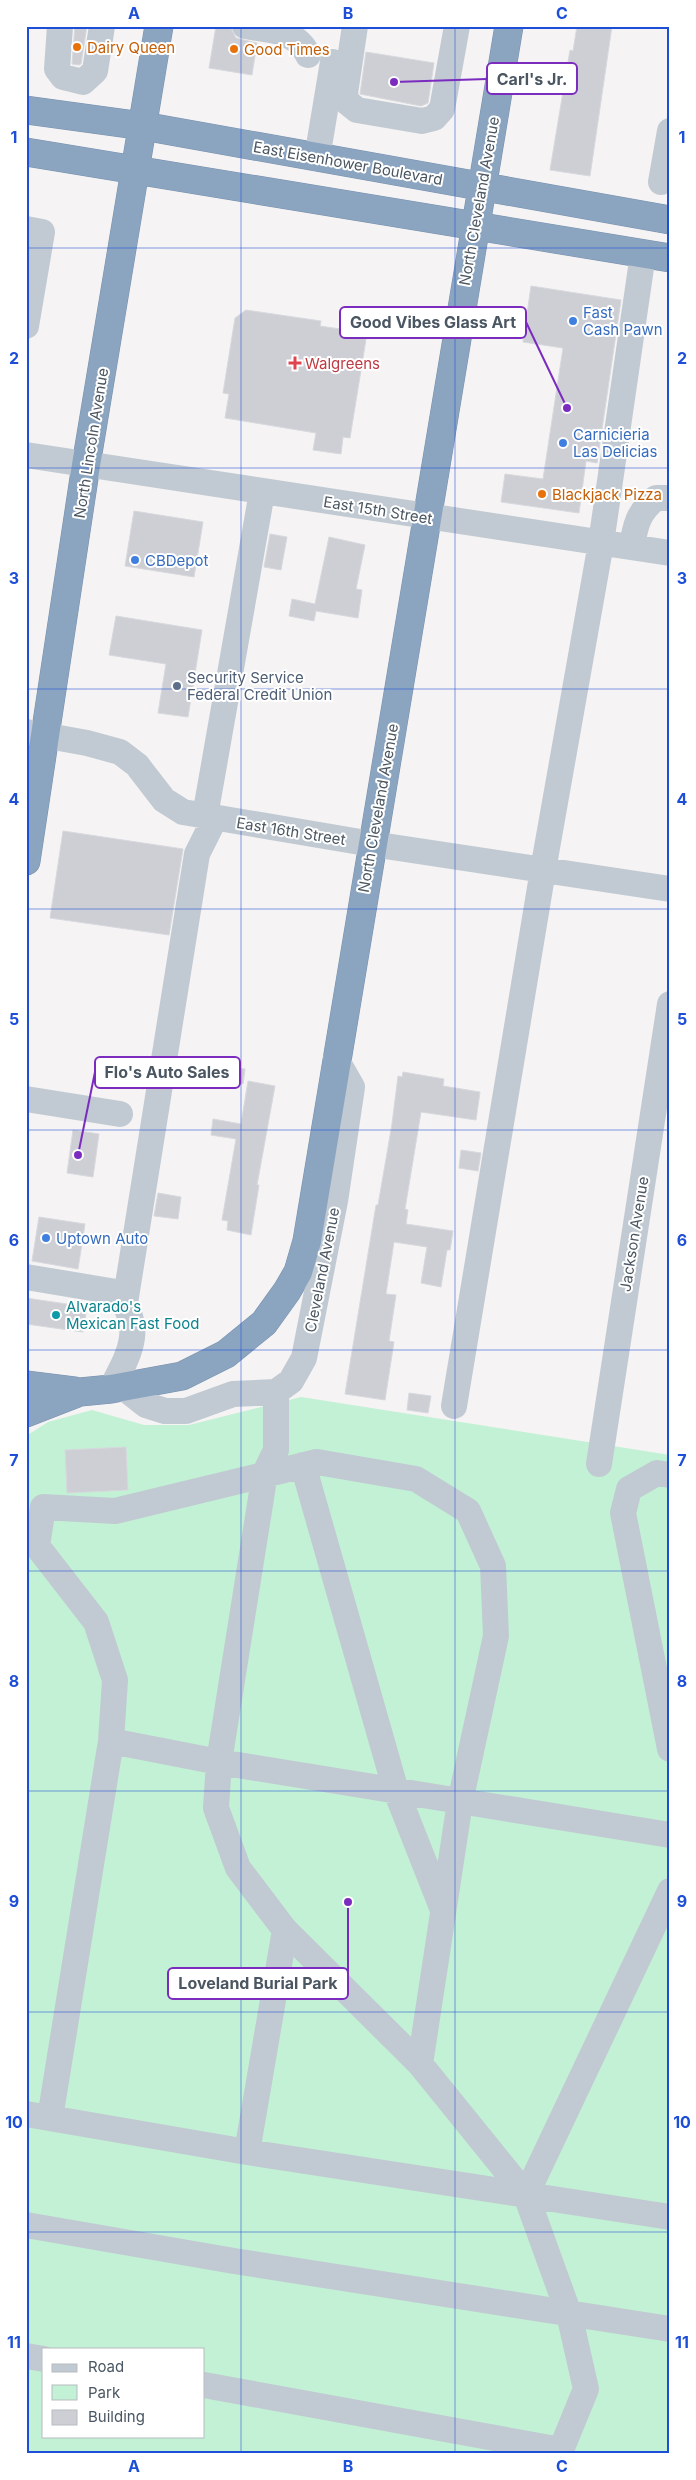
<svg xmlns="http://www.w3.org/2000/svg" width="696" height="2480" font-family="Inter,sans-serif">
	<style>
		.green { fill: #c3f1d5; fill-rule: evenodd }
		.building { fill: #cdcfd5; stroke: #d7d9de }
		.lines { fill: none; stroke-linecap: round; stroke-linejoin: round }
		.highway-casing { stroke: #7690ad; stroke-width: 29 }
		.minor { stroke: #c1cad2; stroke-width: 26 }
		.highway { stroke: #8ba5c1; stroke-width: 28 }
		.grid { fill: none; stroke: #1d4ed8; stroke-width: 1; stroke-opacity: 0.55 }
		.food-dot { fill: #e8710a; stroke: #fff; stroke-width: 2 }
		.shop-dot { fill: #3f7fe0; stroke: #fff; stroke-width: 2 }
		.health-dot { fill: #e0444e; stroke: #fff; stroke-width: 2 }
		.service-dot { fill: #5c6f8a; stroke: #fff; stroke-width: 2 }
		.culture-dot { fill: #0f9aa8; stroke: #fff; stroke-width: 2 }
		.labels { text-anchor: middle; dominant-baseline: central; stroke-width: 4; stroke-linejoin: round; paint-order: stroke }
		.food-label { font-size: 15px; fill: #c56008; stroke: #fff; text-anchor: start }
		.street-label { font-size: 15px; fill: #4a5661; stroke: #fff }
		.shop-label { font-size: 15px; fill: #366cbe; stroke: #fff; text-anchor: start }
		.health-label { font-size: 15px; fill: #be3a42; stroke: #fff; text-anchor: start }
		.service-label { font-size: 15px; fill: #4e5e75; stroke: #fff; text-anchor: start }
		.culture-label { font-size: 15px; fill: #0d838f; stroke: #fff; text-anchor: start }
		.leader { fill: none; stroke: #7b2cbf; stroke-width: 2 }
		.callout-dot { fill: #7b2cbf; stroke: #fff; stroke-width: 2 }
		.callout { fill: #fff; stroke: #7b2cbf; stroke-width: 2 }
		.callout-label { font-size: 16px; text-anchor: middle; font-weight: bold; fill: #4a5661 }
		.neatline { fill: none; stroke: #1d4ed8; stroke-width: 2 }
		.grid-label { font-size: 16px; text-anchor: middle; font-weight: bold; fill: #1d4ed8 }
	</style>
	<rect width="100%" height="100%" fill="#f5f3f3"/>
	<path class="green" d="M301,1397L670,1455V2454H26V1436L48,1422L92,1410L144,1425H189ZM44,2349H204V2436H44Z"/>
	<path class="building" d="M75,26H87L81,64L79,65L72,64Z
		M216,26H230L236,38L257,43L252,75L209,68Z
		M577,26H612L590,176L550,170L570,50L573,51Z
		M366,52L434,63L428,103L421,106L360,94Z
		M531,286L621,300L597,463L586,461L579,513L501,502L505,474L543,479L563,348L523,342Z
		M246,310L321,321L320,326L367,333L350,438L343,437L341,454L313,450L316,433L225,418L229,394L223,393L235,318Z
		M134,511L203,522L194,577L125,566Z
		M270,534L287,537L281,570L264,567Z
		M329,537L365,545L356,589L362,590L358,618L316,611L314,621L289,616L292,599L315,604Z
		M116,616L202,630L188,717L158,713L166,664L109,655Z
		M63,831L183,849L169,935L50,918Z
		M223,1066L245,1069L243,1084L221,1080Z
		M113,1067L147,1072L144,1089L111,1084Z
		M403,1072L444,1079L443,1086L480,1092L476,1120L421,1112L405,1209L408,1210L406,1224L453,1231L450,1250H447L441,1287L421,1283L427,1247L394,1242L386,1294L396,1295L389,1341L394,1342L385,1400L345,1394L376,1205H378L392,1124L398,1076L402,1077Z
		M248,1081L275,1086L257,1185H259L251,1235L227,1230L228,1221L222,1220L236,1139L211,1135L213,1119L241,1124Z
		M73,1130L99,1134L93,1177L67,1173Z
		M461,1150L481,1153L478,1171L459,1168Z
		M158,1193L181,1197L178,1219L154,1216Z
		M39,1217L85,1224L78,1269L32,1261Z
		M26,1298L87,1307L83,1332L26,1324Z
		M409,1393L431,1396L428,1413L407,1410Z
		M126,1447L128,1490L67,1493L65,1450Z"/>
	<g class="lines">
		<g class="highway-casing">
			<path id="highway" d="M26,110L143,126L670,220
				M26,152L670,258
				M26,861L86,465L159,26
				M26,1385L74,1391
				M26,1413L80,1392L111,1389L182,1376L226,1354L264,1323L287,1291L298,1272L307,1241L509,26"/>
		</g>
		<path class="minor" d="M60,26L57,69L63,77L83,82L95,71L102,26
			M245,26C269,30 297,30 308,55
			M355,26L345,93L347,102L357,110L422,121L434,118L442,109L457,26
			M317,158L333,62
			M661,182L670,131
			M26,229L42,232L26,326
			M26,455L670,553
			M632,547C635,526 638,512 656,498H670
			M26,732L87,743L120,752L137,765L164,800L183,812L372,844L670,889
			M205,816L262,492
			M26,1099L120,1114
			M26,1277L116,1292C146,1328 129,1354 111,1389
			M125,1303L197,854L215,818
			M123,1387L146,1405L165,1411H186L233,1394L276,1392
			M276,1392V1450L265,1473L219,1762L216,1808L238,1868L285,1930L420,2064L526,2195L569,2314L586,2389L561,2450L562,2454
			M276,1392L291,1381L304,1358L335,1201L352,1087L336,1059
			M454,1406L543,870L601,543L643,254
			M599,1464L670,1004
			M303,1465L396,1791L443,1910
			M670,1475L657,1473L629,1489L623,1513L670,1749
			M111,1741L219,1762L670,1835
			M26,2114L247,2152L670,2217
			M50,2118L111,1741L115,1680L96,1622L37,1546L43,1507L115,1511L317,1462L416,1479L468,1511L493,1566L496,1636L460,1802L420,2064
			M247,2152L285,1930
			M526,2195L670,1891
			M26,2225L234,2261L670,2329
			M26,2356L44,2359
			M204,2385L561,2450"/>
		<use href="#highway" class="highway"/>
	</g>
	<path class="grid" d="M241,26V2454M455,26V2454M26,248H670M26,468H670M26,689H670M26,909H670M26,1130H670M26,1350H670M26,1571H670M26,1791H670M26,2012H670M26,2232H670"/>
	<g class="food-dot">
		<circle cx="77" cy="47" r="5"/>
		<circle cx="234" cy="49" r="5"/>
		<circle cx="542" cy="494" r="5"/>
	</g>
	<g class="shop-dot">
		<circle cx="573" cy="321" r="5"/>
		<circle cx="563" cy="443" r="5"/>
		<circle cx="135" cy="560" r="5"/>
		<circle cx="46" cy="1238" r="5"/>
	</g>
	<path class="health-dot" d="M292.5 355.5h5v5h5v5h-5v5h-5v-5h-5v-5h5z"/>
	<circle class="service-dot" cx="177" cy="686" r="5"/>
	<circle class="culture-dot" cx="56" cy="1315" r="5"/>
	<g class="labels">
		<g class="food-label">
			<text x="87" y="47">Dairy Queen</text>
			<text x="244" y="49">Good Times</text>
			<text x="552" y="494">Blackjack Pizza</text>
		</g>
		<g class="street-label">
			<text transform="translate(348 163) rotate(10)">East Eisenhower Boulevard</text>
			<text transform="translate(479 201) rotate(-80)">North Cleveland Avenue</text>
			<text transform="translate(91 443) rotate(-81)">North Lincoln Avenue</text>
			<text transform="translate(378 510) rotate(9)">East 15th Street</text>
			<text transform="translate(378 808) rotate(-80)">North Cleveland Avenue</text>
			<text transform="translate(291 831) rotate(9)">East 16th Street</text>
			<text transform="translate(634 1234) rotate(-81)">Jackson Avenue</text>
			<text transform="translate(322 1270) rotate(-79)">Cleveland Avenue</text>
		</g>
		<g class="shop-label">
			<text x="583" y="312">Fast<tspan x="583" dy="17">Cash Pawn</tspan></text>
			<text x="573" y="434">Carnicieria<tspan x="573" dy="17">Las Delicias</tspan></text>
			<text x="145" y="560">CBDepot</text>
			<text x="56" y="1238">Uptown Auto</text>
		</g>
		<g class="health-label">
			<text x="305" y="363">Walgreens</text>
		</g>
		<g class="service-label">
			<text x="187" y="677">Security Service<tspan x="187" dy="17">Federal Credit Union</tspan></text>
		</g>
		<g class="culture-label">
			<text x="66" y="1306">Alvarado's<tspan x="66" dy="17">Mexican Fast Food</tspan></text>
		</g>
	</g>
	<path class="leader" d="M394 82L487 79M567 408L526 322M78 1155L95 1072M348 1902L348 1983"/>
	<g class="callout-dot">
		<circle cx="394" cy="82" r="5"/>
		<circle cx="567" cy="408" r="5"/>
		<circle cx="78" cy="1155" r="5"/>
		<circle cx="348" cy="1902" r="5"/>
	</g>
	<g class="callout">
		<rect x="487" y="63" width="90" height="31" rx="5"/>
		<rect x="340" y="307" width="186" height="31" rx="5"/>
		<rect x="95" y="1057" width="145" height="31" rx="5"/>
		<rect x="168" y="1968" width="180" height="31" rx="5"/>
	</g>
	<g class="callout-label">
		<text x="532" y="85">Carl's Jr.</text>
		<text x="433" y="328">Good Vibes Glass Art</text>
		<text x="167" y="1078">Flo's Auto Sales</text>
		<text x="258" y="1989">Loveland Burial Park</text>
	</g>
	<rect width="696" height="2480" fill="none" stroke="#ffffff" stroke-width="55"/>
	<rect x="42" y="2348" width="162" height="90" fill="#ffffff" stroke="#b7bbc0"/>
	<rect x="52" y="2364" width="25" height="8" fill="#c1cad2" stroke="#b7bbc0"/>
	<text x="88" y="2372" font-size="15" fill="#4a5661">Road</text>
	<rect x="52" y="2385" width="25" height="15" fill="#c3f1d5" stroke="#b7bbc0"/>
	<text x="88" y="2398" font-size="15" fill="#4a5661">Park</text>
	<rect x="52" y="2410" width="25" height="15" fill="#cdcfd5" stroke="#b7bbc0"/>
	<text x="88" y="2422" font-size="15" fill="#4a5661">Building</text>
	<rect x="28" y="28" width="640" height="2424" class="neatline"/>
	<g class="grid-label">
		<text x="134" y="19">A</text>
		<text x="348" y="19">B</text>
		<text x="562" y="19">C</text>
		<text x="14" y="143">1</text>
		<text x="682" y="143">1</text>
		<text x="14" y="364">2</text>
		<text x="682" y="364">2</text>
		<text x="14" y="584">3</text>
		<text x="682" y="584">3</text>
		<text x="14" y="805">4</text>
		<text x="682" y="805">4</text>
		<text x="14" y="1025">5</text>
		<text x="682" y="1025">5</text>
		<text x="14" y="1246">6</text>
		<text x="682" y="1246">6</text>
		<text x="14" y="1466">7</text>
		<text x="682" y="1466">7</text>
		<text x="14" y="1687">8</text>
		<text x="682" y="1687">8</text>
		<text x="14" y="1907">9</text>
		<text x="682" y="1907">9</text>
		<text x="14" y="2128">10</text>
		<text x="682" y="2128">10</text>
		<text x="14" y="2348">11</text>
		<text x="682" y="2348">11</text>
		<text x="134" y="2472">A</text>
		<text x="348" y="2472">B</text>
		<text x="562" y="2472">C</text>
	</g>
</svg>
